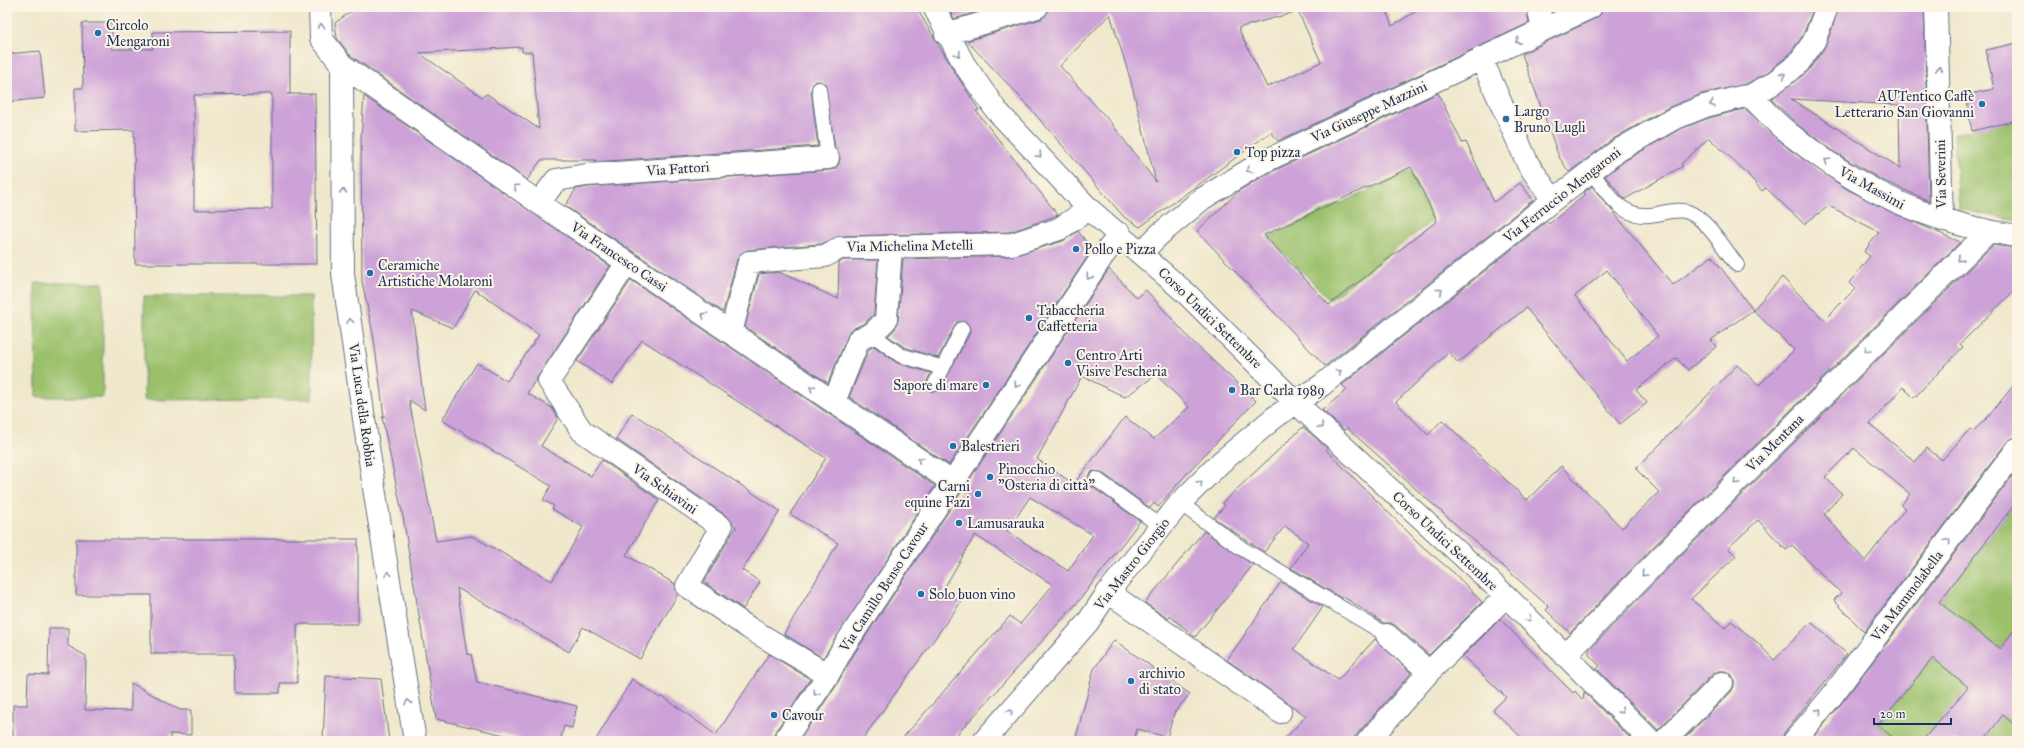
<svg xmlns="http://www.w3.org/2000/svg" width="2024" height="748" font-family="'IM FELL Great Primer',serif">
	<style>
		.green { fill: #9ac06b; stroke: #5a7864 }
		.building { fill: #cda2d8; fill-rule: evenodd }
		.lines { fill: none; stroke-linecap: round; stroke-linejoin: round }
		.lane-casing { stroke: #657084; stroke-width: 16 }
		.street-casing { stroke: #657084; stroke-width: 24 }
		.lane { stroke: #fff; stroke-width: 14 }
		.street { stroke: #fff; stroke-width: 22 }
		.oneway { stroke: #8d97ae }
		.poi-dot { fill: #1f6fb2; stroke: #fcf5e5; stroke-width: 1.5 }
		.labels { text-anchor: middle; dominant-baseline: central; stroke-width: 4; stroke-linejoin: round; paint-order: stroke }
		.poi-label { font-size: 14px; fill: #1b2f5e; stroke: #fcf5e5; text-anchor: start }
		.street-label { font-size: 14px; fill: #1b2f5e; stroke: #fcf5e5 }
	</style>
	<rect width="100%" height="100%" fill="#fcf5e5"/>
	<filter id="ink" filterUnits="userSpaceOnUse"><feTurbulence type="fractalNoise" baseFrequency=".025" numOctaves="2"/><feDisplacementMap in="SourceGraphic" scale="8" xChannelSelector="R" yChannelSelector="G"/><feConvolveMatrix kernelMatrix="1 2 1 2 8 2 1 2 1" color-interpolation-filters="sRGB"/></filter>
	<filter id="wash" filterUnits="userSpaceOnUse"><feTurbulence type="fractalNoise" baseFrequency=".012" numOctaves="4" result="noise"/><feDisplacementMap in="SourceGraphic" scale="16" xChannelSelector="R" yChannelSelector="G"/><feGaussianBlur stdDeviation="0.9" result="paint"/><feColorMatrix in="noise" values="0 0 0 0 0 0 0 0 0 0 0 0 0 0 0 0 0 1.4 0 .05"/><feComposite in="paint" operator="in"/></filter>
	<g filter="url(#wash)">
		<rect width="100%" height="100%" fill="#efe8cc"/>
		<path class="green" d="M2017,120V221L1959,209L1954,134Z
			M1410,171L1433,220L1330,300L1268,237Z
			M35,283H103V397H36Z
			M144,296H311L312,399L144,400Z
			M2017,501V629L2016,628L2000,649L1939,602Z
			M1933,658L1968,687L1922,741H1897L1878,725Z
			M2003,715L2017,727V741H1983Z"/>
		<g id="blocks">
			<path class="building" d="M357,7H916L954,71L979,110L976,111L1058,215L1010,232L840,236L821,244L748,250L741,253L737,259L723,312L565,206L576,189L588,187L829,170L835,169L839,164L840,157L835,148L825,84L818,81L814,82L811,90L818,146L594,162L596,160H541L527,180L350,55L337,38L335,23ZM522,47V52H532L539,129L487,94L482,97L419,53Z
				M948,7H993L954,19Z
				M1049,7H1292V13L1238,28L1267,87L1321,62L1296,7H1385L1392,26L1423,7H1526L1529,23L1278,141L1271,132L1140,227L1124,217L1022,99L967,41L1041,19L1046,15ZM1110,14L1130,78L1156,182L1112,124L1060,66Z
				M1603,7H1814L1803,35L1789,55L1765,74L1746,84L1702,94L1667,108L1613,139L1569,172L1559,157L1522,54L1596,18L1601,14Z
				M1839,7H1924L1929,201L1880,179L1836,153L1798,125L1771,99L1808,71L1826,46ZM1791,99L1899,105L1900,168Z
				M82,23H112V49H153V32L290,31V94H287H315L317,264H135L134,130L75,131V88H83ZM272,94V209L194,210V95Z
				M2017,43V120L1972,131L1965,95L1994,89L1986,50Z
				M40,51L45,98L7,102V54Z
				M1438,93L1462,143L1466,142L1494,202L1520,183L1533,200L1325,366L1197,231L1240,190L1265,175ZM1411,167L1437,221L1329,305L1264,235Z
				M364,96L610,266L527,393L552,408L558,418L541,446L591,476L602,460L659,500L626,555L675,584L678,594L640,659L583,627L569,652L457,588L467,655L471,654L477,682L577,706L572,728L564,726L560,741H530L436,719L403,517L382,417H384L374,339L362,281L361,138ZM475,290L539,335L507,381L477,363L442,420L551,486L543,500L554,506L552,509L583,527L552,581L472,536L436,541L409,400L425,410L412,311L453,328Z
				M1743,109H1746L1789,149L1845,188L1891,212L1960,242L1650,550L1570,633L1546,610L1549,607L1347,428L1344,430L1322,410L1347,390L1342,385L1547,221L1549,224L1585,195L1584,192L1592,186L1673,285L1712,256L1753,310L1782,277L1824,320L1855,289L1849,283L1870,256L1864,252L1879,232L1829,206L1804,224L1766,188L1762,191L1745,171L1709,138L1681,164L1683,166L1625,199L1605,176L1626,160L1678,130L1709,118ZM1607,270L1658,336L1627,361L1575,296ZM1526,308L1620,424L1647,403L1636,390L1676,358L1688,370L1717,346L1711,340L1753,310L1794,350L1759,385L1737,365L1636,469L1659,492L1622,528L1561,466L1527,500L1442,420L1428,435L1396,402L1449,352L1458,363Z
				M1078,231L1092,250L949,465L849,397L869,349L874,346L897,363L931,373L927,381L928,388L932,392L939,391L970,333V328L966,322H957L938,358L904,347L888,336L895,329L898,321L903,259L1012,256L1063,241Z
				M1993,245L2017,248V288L1960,344L1963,347L1914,398L1903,387L1870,424L1915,462L1927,448L1942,460L1970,429L1973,431L1987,418L2017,381V437L2007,442L1864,632L1834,600L1841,593L1792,545L1786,550L1758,520L1728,548L1736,556L1691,599L1725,628L1731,621L1757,642L1774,660L1811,622L1847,654L1784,733L1782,741H1682L1731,692L1734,686V679L1731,674L1725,671H1718L1713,674L1658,730L1597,669L1600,666L1589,655V650L1668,568ZM1854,448L1910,494L1901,505L1905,509L1865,561L1824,514L1842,494L1825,477Z
				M843,260H878L874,314L865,323L850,330L828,383L745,327L759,274L779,272L838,299L839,263Z
				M1109,269L1137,298L1146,290L1191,340L1256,401L1189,471L1158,507L1154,503L1150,508L1101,472L1093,471L1089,474L1088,478L1091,486L1140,521L1078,602L951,741H900L1010,616L1020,624L1053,585L975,535L943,590L961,602L861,741H799L838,682L854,654ZM1156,375L1189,407L1154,439L1125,417L1074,484L1037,459L1082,376L1125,397ZM1030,497L1093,535L1068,571L1007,531Z
				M631,280L935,486L823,658L784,634L838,543L790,514L826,458L642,340L612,384L577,361Z
				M632,413L780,511L742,570L760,582L743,609L704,582L736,527L728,517L616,439Z
				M1303,427L1327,448L1326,450L1422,546L1454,573L1482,602L1429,655L1395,625L1390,623H1384L1342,596L1341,598L1291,568L1308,543L1285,526L1264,552L1214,518L1225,505L1222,503Z
				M2017,470V501L1939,602L2000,649L2017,626V727L2003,715L1983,741H1922L1968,687L1933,658L1878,725L1897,741H1810L1841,704Z
				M1204,531L1253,565L1195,637L1170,616L1168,619L1145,603Z
				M76,539H358V624H297V683H280V693H235L234,654H151V595H76Z
				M1281,582L1323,607L1294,649L1338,680L1375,639L1411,673L1351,741H1283L1306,716L1227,660Z
				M1500,619L1573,693L1575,691L1583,700L1584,692L1633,741H1525L1493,710L1506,697L1463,656Z
				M49,628H68V646L86,656L85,710L131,711V683L180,710H191V735L170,734V741H13V705H27L28,674L48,675Z
				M1114,640L1190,694L1174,713L1167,737L1137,729L1134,741H1075L1094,669Z
				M769,654L810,679L774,734L772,741H595L632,679L660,698L662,696L716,735Z
				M326,676L381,679L389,741H323Z"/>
		</g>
	</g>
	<g filter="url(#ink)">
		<use href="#blocks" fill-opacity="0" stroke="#657084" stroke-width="1"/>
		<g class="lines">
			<g class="lane-casing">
				<path id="lane" d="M819,89L828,158
					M1591,172C1611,196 1621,221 1657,214C1665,212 1680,209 1688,212C1707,219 1725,250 1737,265
					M872,334L900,355L943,368
					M935,384L962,329
					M1096,479L1162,527
					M1180,503L1241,548L1387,635"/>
			</g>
			<g class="street-casing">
				<path id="street" d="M320,7L321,38L342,65L539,203L952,482
					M934,7L964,64L996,110L1089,209L1187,294L1296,403L1506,596L1651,741
					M1538,7L1543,29
					M1936,7L1942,220
					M946,34L1037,7
					M1481,58L1528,164L1553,200
					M342,65L343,274L374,488L415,741
					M1750,96C1760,105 1768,115 1778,124C1793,138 1812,151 1829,163C1890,204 1944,225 2017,236
					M539,203L556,180L587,175L828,158
					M1141,253L1159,235L1202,199L1259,164L1591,7
					M627,263L549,381L582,431L721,527L687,586L749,628L828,675
					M731,333L749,262L825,256L840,248L1012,244L1059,229L1089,209
					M834,402L859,339L872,334L886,320L891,246
					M1108,592L1280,712
					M1565,656L1659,559L1988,232
					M1429,672L1506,596
					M784,741L828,675L843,648L1102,257L1120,234
					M984,741L1088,622L1108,592L1180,503L1221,462L1275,417L1322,385L1553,200L1619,150L1673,119L1705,106L1741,97L1750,96L1772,84L1798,64L1814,41L1827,7
					M1368,741L1429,672L1387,635
					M1664,741L1722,683
					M1794,741L1831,697L2017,449"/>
			</g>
			<use href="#lane" class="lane"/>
			<use href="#street" class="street"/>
		</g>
		<defs><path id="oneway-chevron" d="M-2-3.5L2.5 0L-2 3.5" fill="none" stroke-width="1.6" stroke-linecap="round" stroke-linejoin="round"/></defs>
		<g class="oneway">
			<use href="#oneway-chevron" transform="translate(321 26) rotate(-92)"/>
			<use href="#oneway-chevron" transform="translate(1518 41) rotate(154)"/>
			<use href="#oneway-chevron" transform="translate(958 54) rotate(60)"/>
			<use href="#oneway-chevron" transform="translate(1939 69) rotate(-92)"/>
			<use href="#oneway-chevron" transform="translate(1783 75) rotate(-38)"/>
			<use href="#oneway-chevron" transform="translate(1712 104) rotate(164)"/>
			<use href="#oneway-chevron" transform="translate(1039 155) rotate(47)"/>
			<use href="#oneway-chevron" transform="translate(1827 161) rotate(-146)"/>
			<use href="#oneway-chevron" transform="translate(1249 170) rotate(149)"/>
			<use href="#oneway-chevron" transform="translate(516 187) rotate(-145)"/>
			<use href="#oneway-chevron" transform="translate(343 191) rotate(-90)"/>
			<use href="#oneway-chevron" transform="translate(1960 259) rotate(136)"/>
			<use href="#oneway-chevron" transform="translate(1089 277) rotate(124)"/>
			<use href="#oneway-chevron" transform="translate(1440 291) rotate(-39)"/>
			<use href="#oneway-chevron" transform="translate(704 315) rotate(-146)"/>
			<use href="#oneway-chevron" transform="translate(350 321) rotate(-98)"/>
			<use href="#oneway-chevron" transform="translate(1867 350) rotate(135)"/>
			<use href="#oneway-chevron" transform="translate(1339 372) rotate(-39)"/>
			<use href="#oneway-chevron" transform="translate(1017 385) rotate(124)"/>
			<use href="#oneway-chevron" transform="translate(812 388) rotate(-146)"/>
			<use href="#oneway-chevron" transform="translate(1321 426) rotate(43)"/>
			<use href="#oneway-chevron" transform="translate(920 460) rotate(-146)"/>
			<use href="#oneway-chevron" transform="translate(1736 482) rotate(135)"/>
			<use href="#oneway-chevron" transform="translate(1200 483) rotate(-45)"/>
			<use href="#oneway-chevron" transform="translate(1948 541) rotate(-54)"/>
			<use href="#oneway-chevron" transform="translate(388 574) rotate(-99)"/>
			<use href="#oneway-chevron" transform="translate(1644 574) rotate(134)"/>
			<use href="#oneway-chevron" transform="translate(1529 619) rotate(45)"/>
			<use href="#oneway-chevron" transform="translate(816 693) rotate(124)"/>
			<use href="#oneway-chevron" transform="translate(408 702) rotate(-99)"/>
			<use href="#oneway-chevron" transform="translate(1621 711) rotate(45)"/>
			<use href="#oneway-chevron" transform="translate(1819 711) rotate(-49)"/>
			<use href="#oneway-chevron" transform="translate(1010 712) rotate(-49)"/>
		</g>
	</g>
	<g class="poi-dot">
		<circle cx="98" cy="33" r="4"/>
		<circle cx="1982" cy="104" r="4"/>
		<circle cx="1506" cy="119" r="4"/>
		<circle cx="1237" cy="152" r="4"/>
		<circle cx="1076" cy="249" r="4"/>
		<circle cx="370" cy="273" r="4"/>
		<circle cx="1029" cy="318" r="4"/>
		<circle cx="1068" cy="363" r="4"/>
		<circle cx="986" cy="385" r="4"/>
		<circle cx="1232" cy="390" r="4"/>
		<circle cx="953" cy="446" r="4"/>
		<circle cx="990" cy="477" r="4"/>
		<circle cx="978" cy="494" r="4"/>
		<circle cx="959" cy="523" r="4"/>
		<circle cx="921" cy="594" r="4"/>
		<circle cx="1131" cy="681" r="4"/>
		<circle cx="774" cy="715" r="4"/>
	</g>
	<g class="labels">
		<g class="poi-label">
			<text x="106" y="25">Circolo<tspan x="106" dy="16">Mengaroni</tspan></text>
			<text x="1974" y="96" text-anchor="end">AUTentico Caffè<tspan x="1974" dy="16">Letterario San Giovanni</tspan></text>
			<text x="1514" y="111">Largo<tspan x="1514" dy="16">Bruno Lugli</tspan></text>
			<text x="1245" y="152">Top pizza</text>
			<text x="1084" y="249">Pollo e Pizza</text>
			<text x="378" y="265">Ceramiche<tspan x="378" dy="16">Artistiche Molaroni</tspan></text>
			<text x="1037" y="310">Tabaccheria<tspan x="1037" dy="16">Caffetteria</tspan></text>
			<text x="1076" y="355">Centro Arti<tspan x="1076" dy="16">Visive Pescheria</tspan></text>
			<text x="978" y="385" text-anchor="end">Sapore di mare</text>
			<text x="1240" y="390">Bar Carla 1989</text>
			<text x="961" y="446">Balestrieri</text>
			<text x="998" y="469">Pinocchio<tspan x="998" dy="16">"Osteria di città"</tspan></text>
			<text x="970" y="486" text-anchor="end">Carni<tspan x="970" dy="16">equine Fazi</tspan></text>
			<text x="967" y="523">Lamusarauka</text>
			<text x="929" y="594">Solo buon vino</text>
			<text x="1139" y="673">archivio<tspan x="1139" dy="16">di stato</tspan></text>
			<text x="782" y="715">Cavour</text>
		</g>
		<g class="street-label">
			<text transform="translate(1369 112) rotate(-25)">Via Giuseppe Mazzini</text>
			<text transform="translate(678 169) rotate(-4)">Via Fattori</text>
			<text transform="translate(1941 174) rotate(-91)">Via Severini</text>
			<text transform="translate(1872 188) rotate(29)">Via Massimi</text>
			<text transform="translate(1562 195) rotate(-38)">Via Ferruccio Mengaroni</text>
			<text transform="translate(910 246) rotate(-1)">Via Michelina Metelli</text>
			<text transform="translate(619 257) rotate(34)">Via Francesco Cassi</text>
			<text transform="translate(1210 318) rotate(44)">Corso Undici Settembre</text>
			<text transform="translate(362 405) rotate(82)">Via Luca della Robbia</text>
			<text transform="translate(1775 443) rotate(-45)">Via Mentana</text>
			<text transform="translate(665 489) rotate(35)">Via Schiavini</text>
			<text transform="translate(1445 541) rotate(43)">Corso Undici Settembre</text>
			<text transform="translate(1132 564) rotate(-52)">Via Mastro Giorgio</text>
			<text transform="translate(884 587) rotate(-57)">Via Camillo Benso Cavour</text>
			<text transform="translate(1907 596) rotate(-53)">Via Mammolabella</text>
		</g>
	</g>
	<rect width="2024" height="748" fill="none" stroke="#fcf5e5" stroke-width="24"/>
	<path d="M1874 718v6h77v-6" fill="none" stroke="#1b2f5e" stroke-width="2"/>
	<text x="1880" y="718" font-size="12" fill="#1b2f5e" stroke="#fcf5e5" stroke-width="3" paint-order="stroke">20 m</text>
</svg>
